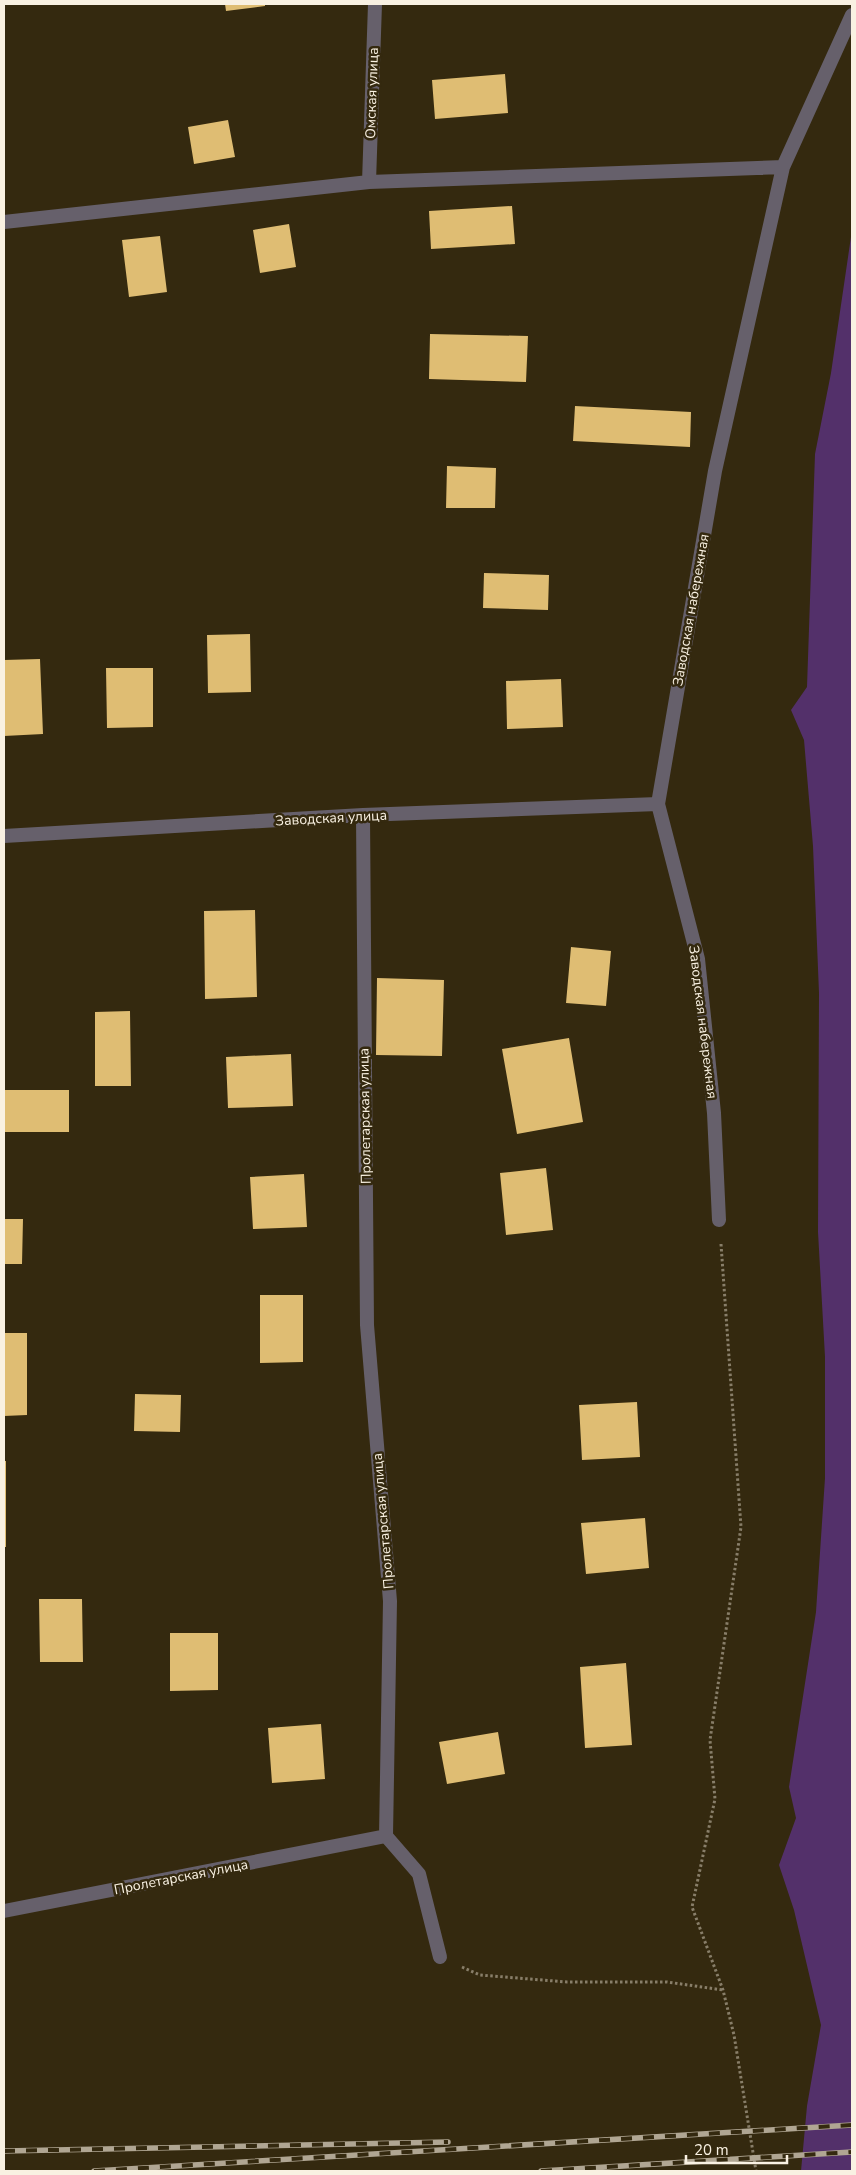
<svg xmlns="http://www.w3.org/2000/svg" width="856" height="2175" font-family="'Nunito Sans',sans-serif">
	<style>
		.water { fill: #53306a }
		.building { fill: #dfbd73 }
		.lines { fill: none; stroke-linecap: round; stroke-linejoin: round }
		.path { stroke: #887e69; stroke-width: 3; stroke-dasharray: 2.5 2.5; stroke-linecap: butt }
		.service { stroke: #66606b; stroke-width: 14 }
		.minor { stroke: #66606b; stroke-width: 14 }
		.rail-casing { stroke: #b0a693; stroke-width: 5.5 }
		.rail { stroke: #34290f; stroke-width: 4; stroke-dasharray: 11; stroke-linecap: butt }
		.labels { text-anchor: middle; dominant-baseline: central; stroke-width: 5; stroke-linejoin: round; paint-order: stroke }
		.street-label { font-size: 14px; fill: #f9f1e2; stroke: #34290f }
	</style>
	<rect width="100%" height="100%" fill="#34290f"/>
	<path class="water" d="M852,230V2171H801L807,2106L821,2025L794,1910L779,1865L796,1818L789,1787L816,1612L825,1478V1357L818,1232L819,993L813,846L804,740L791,710L807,687L815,454L831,373Z"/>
	<path class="building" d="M225,4H265V6L226,11Z
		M505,74L508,113L435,119L432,80Z
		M228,120L235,157L194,164L188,127Z
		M512,206L515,244L431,249L429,211Z
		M289,224L296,267L260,273L253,230Z
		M160,236L167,292L129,297L122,240Z
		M430,334L528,336L526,382L429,379Z
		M575,406L691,412L690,447L573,441Z
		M447,466L496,468L495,508H446Z
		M484,573L549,575L548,610L483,608Z
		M250,634L251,692L208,693L207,635Z
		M40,659L43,734L4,736V660Z
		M106,668H153V727L107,728Z
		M561,679L563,727L507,729L506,681Z
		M255,910L257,997L205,999L204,911Z
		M571,947L611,951L606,1006L566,1003Z
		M377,978L444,980L442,1056L376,1055Z
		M130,1011L131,1086H95V1012Z
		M569,1038L583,1122L517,1134L502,1049Z
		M291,1054L293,1106L228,1108L226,1057Z
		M4,1090H69V1132H4Z
		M546,1168L553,1230L506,1235L500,1173Z
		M304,1174L307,1227L253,1229L250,1177Z
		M4,1219H23L22,1264H4Z
		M260,1295H303V1362L260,1363Z
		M4,1333H27V1415L4,1416Z
		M135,1394L181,1395L180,1432L134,1431Z
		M637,1402L640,1457L582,1460L579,1405Z
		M4,1461H6V1547H4Z
		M645,1518L649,1568L586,1574L581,1523Z
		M39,1599H82L83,1662H40Z
		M170,1633H218V1690L170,1691Z
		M626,1663L632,1745L585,1748L580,1667Z
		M321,1724L325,1779L272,1783L268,1728Z
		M498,1732L505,1774L447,1784L439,1742Z"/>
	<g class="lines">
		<path class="path" d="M721,1244L741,1527L710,1740L715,1799L692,1907L723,1990L734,2035L756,2171
			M462,1967L480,1975L567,1982H667L723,1990"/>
		<path class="service" d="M386,1836L419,1874L440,1957"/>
		<path class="minor" d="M369,182L375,4
			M4,222L369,182L783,167
			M4,836L363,815L658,804
			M719,1220L714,1113L698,959L658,804L715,471L783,167L852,15
			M4,1911L386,1836L390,1601L367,1325L363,815"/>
		<g class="rail-casing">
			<path id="rail" d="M4,2151L448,2142
				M94,2171L852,2125
				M541,2171L852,2152"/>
		</g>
		<use href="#rail" class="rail"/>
	</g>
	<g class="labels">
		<g class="street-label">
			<text transform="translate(372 93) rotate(-88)">Омская улица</text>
			<text transform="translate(691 610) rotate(-80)">Заводская набережная</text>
			<text transform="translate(331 818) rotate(-3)">Заводская улица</text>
			<text transform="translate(703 1022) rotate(83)">Заводская набережная</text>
			<text transform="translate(365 1116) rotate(-91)">Пролетарская улица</text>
			<text transform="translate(383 1521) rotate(-95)">Пролетарская улица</text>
			<text transform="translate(181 1877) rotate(-11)">Пролетарская улица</text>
		</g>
	</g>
	<rect width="856" height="2175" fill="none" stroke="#f9f1e2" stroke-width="10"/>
	<path d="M686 2155v8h101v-8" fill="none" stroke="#f9f1e2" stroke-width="2.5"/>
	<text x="694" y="2155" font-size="15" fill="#f9f1e2" stroke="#34290f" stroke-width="4" paint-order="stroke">20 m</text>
</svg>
